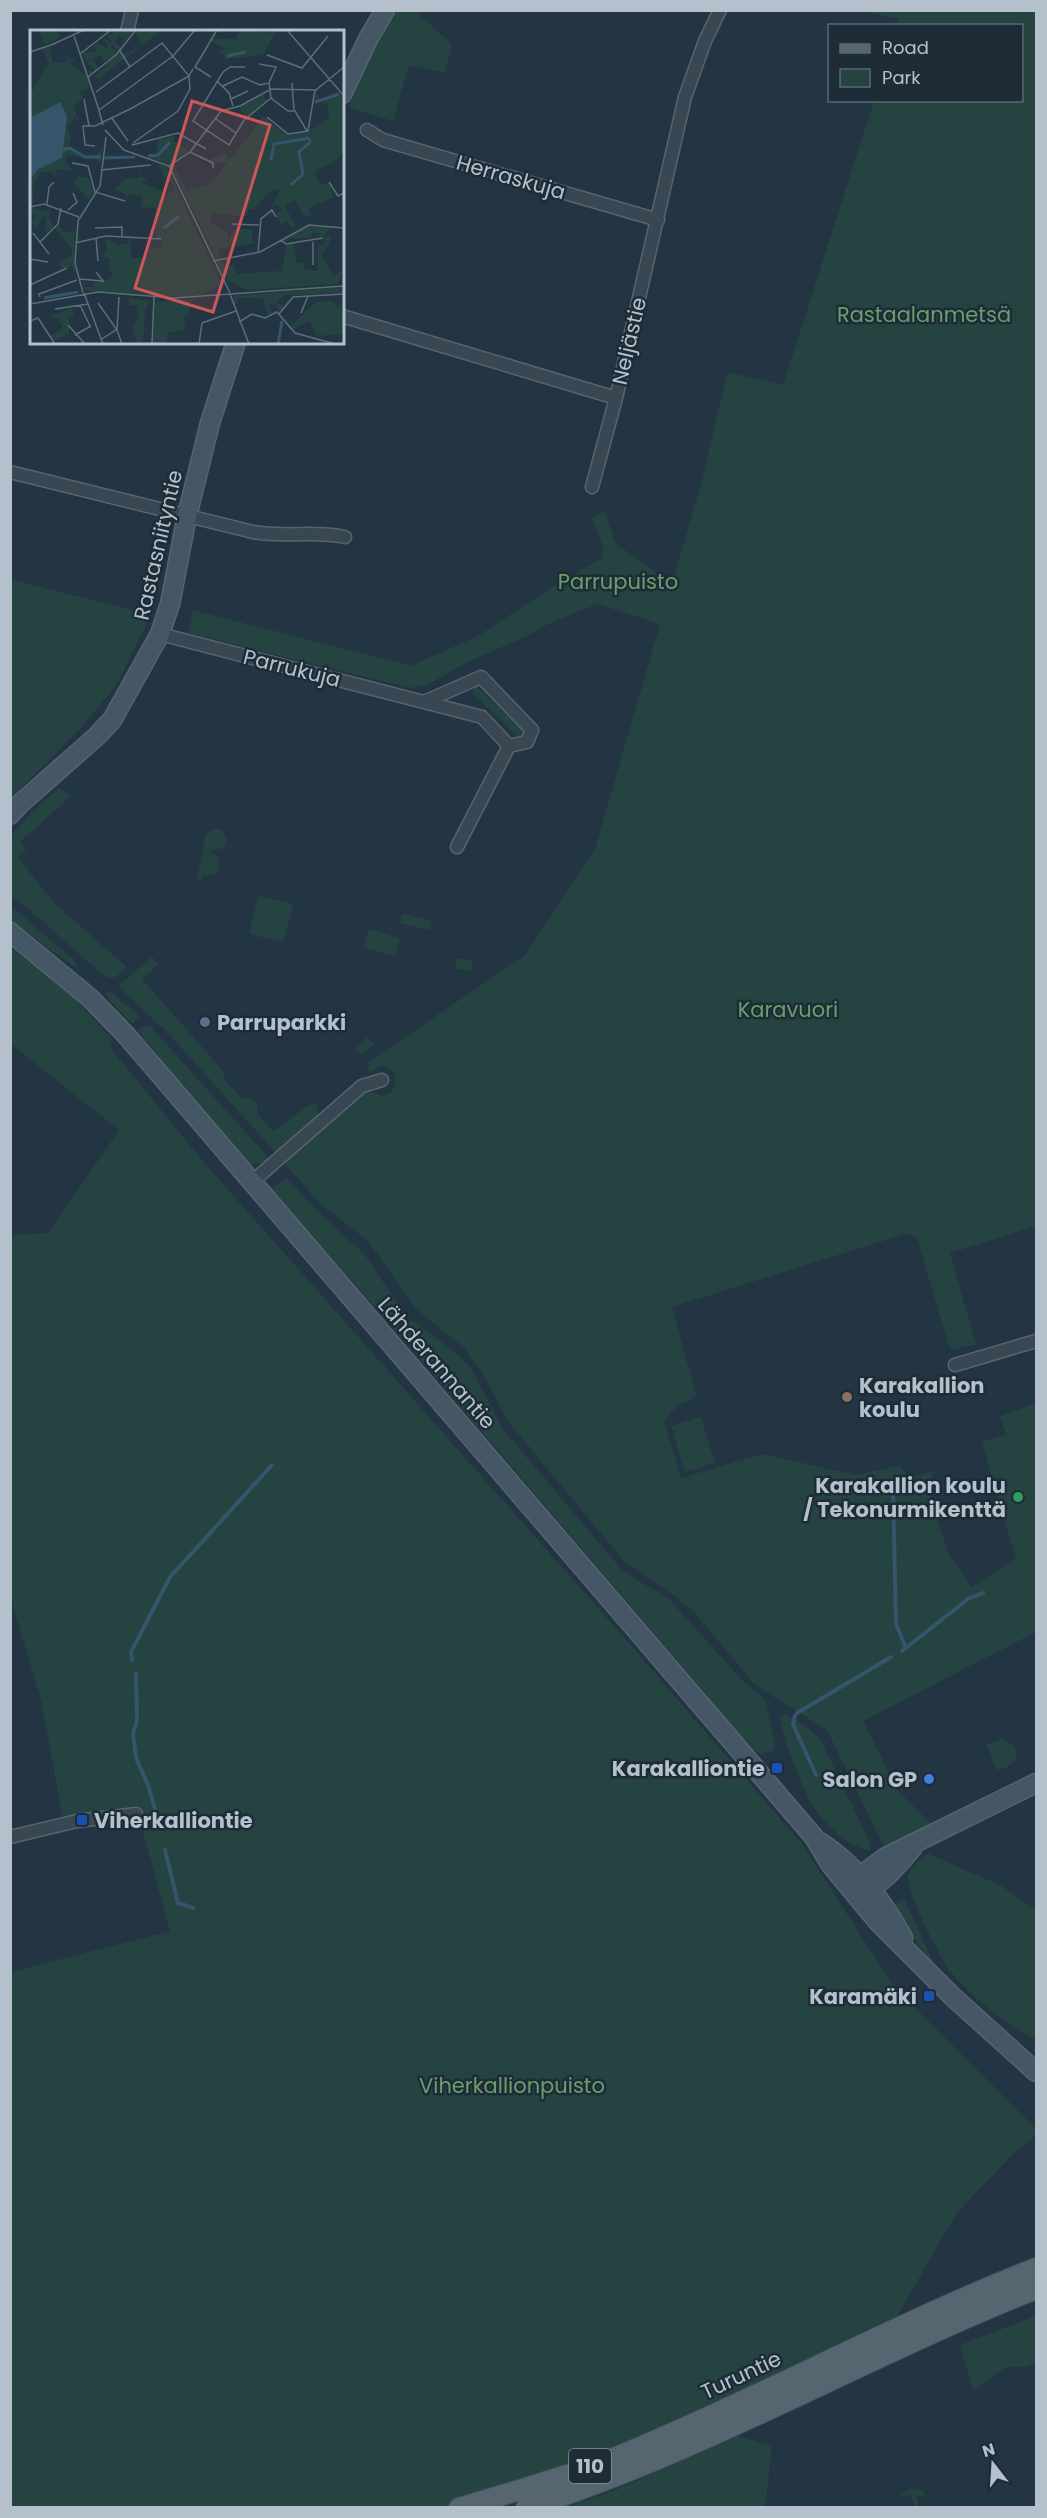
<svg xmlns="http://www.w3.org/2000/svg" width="1047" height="2518" font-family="Poppins,sans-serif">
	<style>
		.green { fill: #254341 }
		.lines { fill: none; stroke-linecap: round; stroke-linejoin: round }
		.stream { stroke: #36546a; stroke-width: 4 }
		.street-casing { stroke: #56646f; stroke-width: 15 }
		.secondary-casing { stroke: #56646f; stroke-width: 21 }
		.primary-casing { stroke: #41505a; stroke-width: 22 }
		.street { stroke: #384751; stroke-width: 12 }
		.secondary { stroke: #455665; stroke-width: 18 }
		.primary { stroke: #566671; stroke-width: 20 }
		.service-dot { fill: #5c6f8a; stroke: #1d2c36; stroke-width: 2 }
		.education-dot { fill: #8d6e63; stroke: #1d2c36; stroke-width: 2 }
		.leisure-dot { fill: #2e9e5b; stroke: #1d2c36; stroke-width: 2 }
		.transit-dot { fill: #1a4fb4; stroke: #1d2c36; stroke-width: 2 }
		.shop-dot { fill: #3f7fe0; stroke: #1d2c36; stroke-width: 2 }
		.labels { text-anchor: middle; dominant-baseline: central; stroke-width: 5; stroke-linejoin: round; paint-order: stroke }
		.shield { fill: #1d2c36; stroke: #87949f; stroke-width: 1.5 }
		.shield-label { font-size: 20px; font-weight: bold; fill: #b4c1cc }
		.street-label { font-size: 21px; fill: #b4c1cc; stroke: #1d2c36 }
		.park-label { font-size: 21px; fill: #6a9e6d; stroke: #1d2c36 }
		.poi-label { font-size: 21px; font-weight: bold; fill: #b4c1cc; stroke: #1d2c36; text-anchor: end }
		.inset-river { fill: none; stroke: #36546a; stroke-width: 3 }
		.inset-road { fill: none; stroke: #5d6d79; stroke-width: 1.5 }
		.view { fill: #cc5659; fill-opacity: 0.15; stroke: #cc5659; stroke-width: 3 }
		.inset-edge { fill: none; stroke: #b4c1cc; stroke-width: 3 }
	</style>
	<rect width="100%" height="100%" fill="#233542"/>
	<path class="green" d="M397,11H415L452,44L445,73L409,65L393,121L351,108L348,100C362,68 376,38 397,11Z
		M862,11H1036V1226L950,1253L976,1344L953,1350L948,1343L917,1238L908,1233L672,1307L696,1395L688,1401L677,1406L664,1421L681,1478L762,1454L856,1475L900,1465L909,1478L933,1471L930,1496L948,1553L972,1587L1016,1559L982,1442L1006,1435L1000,1416L1036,1403V1632L863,1721L898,1791L931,1824L884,1847L827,1730L755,1685L693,1611L671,1593L624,1561L507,1420L484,1375L463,1347L417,1310L368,1241L321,1204L283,1162L362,1093L369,1091L383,1096C394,1093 398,1084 394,1073L382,1065L368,1072L369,1062L525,955L595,849L660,624L597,604L548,624L525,637L468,662L427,685L410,688L189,633L193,610L411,666L478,636L559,583L602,558L603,547L592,518L603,512L607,516L615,543L672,584L700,487L728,372L783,385L874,101L1022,100V26L898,25L899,19Z
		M10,579L151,615L116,686L80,729L11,798Z
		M476,686L523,731L521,736L518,737L473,694V689Z
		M59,788L72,795L20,842L26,851L18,858L55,904L127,967L116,977L108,978C74,952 45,921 11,895V836L32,812Z
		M214,829H220L227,838L225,847L209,852L219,857L220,868L216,874L202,876L201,881L197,880L206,835Z
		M258,896L293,904L283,942L249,934Z
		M10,905L76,962L77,969L11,921Z
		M402,913L432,921L429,930L400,923Z
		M369,929L400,938L395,956L364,948Z
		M10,947L67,990L113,1040L110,1043L112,1050L207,1166L622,1635L802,1844L894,1987L1036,2129V2135L1011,2156L957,2213L897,2316L617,2450L468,2501L441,2507H11V1972L170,1931L136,1806L87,1813L63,1819L41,1700L11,1599V1235L48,1233L119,1130L11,1044Z
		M152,957L159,964L142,979L225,1073L223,1078L242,1099L251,1098L258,1106L257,1114L273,1131L309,1105L317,1104L318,1113L317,1118L276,1153L168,1033L118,986Z
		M457,958L473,961L471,972L455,968Z
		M109,990L140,1017L132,1024L105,995Z
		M144,1026H150L160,1037L267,1156L268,1160L262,1163L250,1164L163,1063L138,1030Z
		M367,1037L374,1045L362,1055L355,1048Z
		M286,1178L327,1220L365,1255L406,1316L386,1321C349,1276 309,1234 271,1189Z
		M412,1320L457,1354L471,1368L502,1428L622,1570L670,1600L741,1679L766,1701L775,1747L773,1751L760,1754L740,1740L706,1694L393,1328Z
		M701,1417L715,1463L685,1472L671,1426Z
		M785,1715C800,1720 813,1731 822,1743L870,1842V1851C811,1833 795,1770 779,1718Z
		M1003,1739L1014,1746L1017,1752L1015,1761L1005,1768L996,1770L987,1744Z
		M929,1854L1002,1886L1036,1911V2040C1005,2023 974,2000 951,1972C941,1961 906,1890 908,1877C909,1867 921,1858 929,1854Z
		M901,1900H905L933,1962L931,1963L891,1906Z
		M1036,2316V2363L1024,2367H1005L973,2391L960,2345Z
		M738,2436L772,2446L765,2507H566L613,2491Z
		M913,2488L922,2490L926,2495L916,2497L919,2507H915L911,2495L901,2496V2494Z"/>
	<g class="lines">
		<path class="stream" d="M893,1489L896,1624L906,1648
			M902,1651L968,1599L983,1593
			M132,1660L131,1652L170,1577L272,1465
			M136,1674L137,1720L133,1734L136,1758L148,1785L160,1827
			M797,1713L891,1657
			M795,1716L793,1724L816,1775
			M165,1850L178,1903L193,1908"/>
		<g class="street-casing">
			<path id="street" d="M127,32L132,10
				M367,130L383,140L658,220
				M342,316L616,398L685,97L705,41L720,10
				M10,472L253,532C286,538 312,530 345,537
				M592,487L616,398
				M160,634L482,717L509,746
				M424,702L481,677L532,730L527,742L509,746
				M457,847L509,746
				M252,1182L362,1086L382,1080
				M955,1365L1036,1341
				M10,1837L77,1821L136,1814"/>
		</g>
		<g class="secondary-casing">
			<path id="secondary" d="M342,94L368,39L385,10
				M10,815L20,804L97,736L112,720L160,634L170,604L187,516L210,423L236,342
				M10,932L90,998L126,1035L814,1837L831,1865L879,1923L952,1996L1036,2072
				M820,1842C855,1865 883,1901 903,1938
				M860,1892C883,1885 898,1865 913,1847
				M855,1894L859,1877L886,1857L1036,1783"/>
		</g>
		<g class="primary-casing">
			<path id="primary" d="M459,2508C512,2492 567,2477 619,2456C760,2398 894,2324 1036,2268
				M526,2508C703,2452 864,2357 1036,2289"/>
		</g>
		<use href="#street" class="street"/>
		<use href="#secondary" class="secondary"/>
		<use href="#primary" class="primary"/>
	</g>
	<circle class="service-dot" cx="205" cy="1022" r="6"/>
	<circle class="education-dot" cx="847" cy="1397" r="6"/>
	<circle class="leisure-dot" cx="1018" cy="1497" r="6"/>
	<g class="transit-dot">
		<rect x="771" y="1762" width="12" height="12" rx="3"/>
		<rect x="76" y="1814" width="12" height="12" rx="3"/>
		<rect x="923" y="1990" width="12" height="12" rx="3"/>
	</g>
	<circle class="shop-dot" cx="929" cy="1779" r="6"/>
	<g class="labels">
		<rect class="shield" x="569" y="2449" width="42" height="34" rx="4.5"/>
		<g class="shield-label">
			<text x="590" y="2466">110</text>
		</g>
		<g class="street-label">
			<text transform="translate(511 177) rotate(16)">Herraskuja</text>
			<text transform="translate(629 341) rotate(-77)">Neljästie</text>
			<text transform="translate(158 545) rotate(-77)">Rastasniityntie</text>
			<text transform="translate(292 668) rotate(14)">Parrukuja</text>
			<text transform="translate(437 1363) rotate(49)">Lähderannantie</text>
			<text transform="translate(741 2375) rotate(-25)">Turuntie</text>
		</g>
		<g class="park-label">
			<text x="924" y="314">Rastaalanmetsä</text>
			<text x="618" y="581">Parrupuisto</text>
			<text x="788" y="1009">Karavuori</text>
			<text x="512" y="2085">Viherkallionpuisto</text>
		</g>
		<g class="poi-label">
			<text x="217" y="1022" text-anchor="start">Parruparkki</text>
			<text x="859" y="1385" text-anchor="start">Karakallion<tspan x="859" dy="24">koulu</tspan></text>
			<text x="1006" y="1485">Karakallion koulu<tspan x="1006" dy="24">/ Tekonurmikenttä</tspan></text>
			<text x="765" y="1768">Karakalliontie</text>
			<text x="917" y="1779">Salon GP</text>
			<text x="94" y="1820" text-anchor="start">Viherkalliontie</text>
			<text x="917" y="1996">Karamäki</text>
		</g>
	</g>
	<g transform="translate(30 30)">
		<rect width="314" height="314" fill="#233542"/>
		<path d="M7,0L28,2L30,8L15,15ZM87,0H103L97,11L88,5L85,13L92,18L88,22L82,14L81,17L88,23L75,32L70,25L63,30L69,39L63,43H60L57,39L60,42L65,40L57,33L63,27L55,31L53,23L67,21L63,16L67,13L76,18L78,16L73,9L69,11L73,8L81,12L78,6ZM108,0H132L67,50L65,46L61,50L89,23L97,24L112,14L105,4ZM211,0L237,3L247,0L233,25L193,29L194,25L188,21L196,19L180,11L182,9H205ZM19,17L23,33L36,32V23L39,30L49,26L40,33L54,45V39L60,57L50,62L53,67L44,78L51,98L45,86L37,97L41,106L38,118L54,126L67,124L72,118L71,133L63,127L37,125L35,132L43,141L27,139L24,148L21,141L10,143L3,158L4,173L0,176V65L16,36H20L13,19ZM289,60L286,63L289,69L309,64L313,68V123L305,131L298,124L305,132L287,140L285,146L290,154L300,153L303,168L278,178L282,186L273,185L265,170L254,175L266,196L261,198L257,191L251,194L245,185L252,180L248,174L241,178L250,159L240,161L224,179H218L217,186H204V193L202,184H183L179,192L198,202V211L204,199H218L222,200V211L227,213L188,219L190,228L186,229L141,137L149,131L150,132L144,136L157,161L179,154L197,133L178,132L163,121L178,130L195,123L199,130L228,94L220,85L229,92L232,85L257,105L284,98L299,88L297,74L284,72L286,61ZM233,63L236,71L216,87L209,78ZM145,106L144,111L159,121L139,135L119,127H127V110ZM128,135H136L191,253L176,264L152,267L55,261L52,251L56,257H65L62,252H74L84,245L80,241L79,228L72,227L77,219L75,208L89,215L98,213L101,208V228H115L116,218H131V209L126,208V178L112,177L111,165H99L95,170L96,164L84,160L95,149L108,148L110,137L111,147L119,149L111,152L138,164L145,158L138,147L127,151L134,147ZM48,147L59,148L64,161L59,170L43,152ZM2,177L15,182L21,179L19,187L24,196L17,203L14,199L17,187L14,186L6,198L1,192L7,186L0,183ZM28,195L36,203L44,200L45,245L42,236L34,239L28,233L42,225V218L24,198ZM277,196L301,197L291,209L290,203H282V208H258L256,213L254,209ZM301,204L299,215L291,224L303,246L313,240L308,254L216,260L194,248L187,233L189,230L197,238L204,234L207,244L252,241L256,215L264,213L267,233H274L275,240H287L288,215H295L294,208ZM313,257V263L255,265L247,272L255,277L249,282L246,274L239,275L242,283L238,285L233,268H208L206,276L203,272L204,266ZM98,268L121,271L115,280L113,313H107L102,297L109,289L107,275H100ZM162,269L157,286H154L155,300L138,303L137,313L123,314L125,272ZM302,271L307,276L313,273V304L287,306L279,291L261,300L259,298L286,272ZM42,278L44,286L39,288V304L24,311L20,306L33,299L28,288L19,287Z" fill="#254341"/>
		<path d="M30,72L37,86L32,128L8,139L0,149V88Z" fill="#36546a"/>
		<path class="inset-river" d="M197,26L216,22M285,72L309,64M32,120L40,118L55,127H71M118,126L128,125L140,112M74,128L105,127M241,130L244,114L279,108M261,155L273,144L269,122L280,112L279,108M134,198L149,186M14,268L48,262M248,314L252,291"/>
		<path class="inset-road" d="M257,0L314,66M44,6L69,80M21,15L54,0M90,21L100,37M0,22L24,14M50,24L81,0M237,25L272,38L298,6M229,34L246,37L239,53M215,37H200L193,42L163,91L199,115L214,90L241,68M58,47L86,25L106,0M181,47L165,37L187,0M187,51L199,63L203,76M262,53L264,80M193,56L212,47L230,55L239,53L241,68L258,81H265L277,101M66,62L132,13L159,46L163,39M54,69L59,96M201,69L218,61M68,77L73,95M69,80L143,26L165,0M81,87L98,111M237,87L258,104L278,101L285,60M186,89L206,103M75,100L94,120L139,136L200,263M102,115L148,103L176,119M65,116L55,115L53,96H65L102,78L159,46L160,59L148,81L103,113M160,122L183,133V138M42,133L58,136L65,162L95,171M139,136L160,122L191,81L210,76L241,59L286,60L314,37M71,140L121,135M299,152L308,166L314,163M17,174L19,157L24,152M0,177L14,174L49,187M38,180L47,172L43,163M202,194L229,195M65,198L92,197V206M3,203L19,224M66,208L68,231M251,210L256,214L293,208M10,212L28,194L31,178M45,213L76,206L131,209M228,222L231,189L242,180L246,187M0,229L18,232M183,231L230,222L279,195L314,198M283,235V212M50,249L73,251L66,242M0,255L37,238M53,263L45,233L48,191L70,156L76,107M54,263L73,314M200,264L219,314M10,267L9,264L47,250M68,273L87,300L92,314M0,274L68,262L144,268L314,256M50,275L60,296M25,279L58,274M271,283L278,266M249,284L263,267L314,264M0,291L8,288L25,314M209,292L222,284L235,288L247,282L265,303L305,314M172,293L206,281M38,295L55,314M45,305L61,296M72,309L87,299L89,267M122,314L124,267M169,314L172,293"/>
		<path class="view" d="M162,71L240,95L183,282L105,258Z"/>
		<rect width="314" height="314" class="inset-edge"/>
	</g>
	<rect width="1047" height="2518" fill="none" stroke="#b4c1cc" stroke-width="24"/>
	<rect x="828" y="24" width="195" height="78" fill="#1d2c36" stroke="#596872" stroke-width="1.5"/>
	<rect x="840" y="44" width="30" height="9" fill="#566671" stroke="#596872" stroke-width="1.5"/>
	<text x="882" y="54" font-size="18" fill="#b4c1cc">Road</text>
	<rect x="840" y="69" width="30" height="18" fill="#254341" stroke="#596872" stroke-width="1.5"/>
	<text x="882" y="84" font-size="18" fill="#b4c1cc">Park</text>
	<g transform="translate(993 2464) rotate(343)" stroke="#1d2c36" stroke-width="4.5" paint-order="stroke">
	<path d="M0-4.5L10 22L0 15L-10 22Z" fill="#b4c1cc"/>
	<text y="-9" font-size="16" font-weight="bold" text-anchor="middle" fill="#b4c1cc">N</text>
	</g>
</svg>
